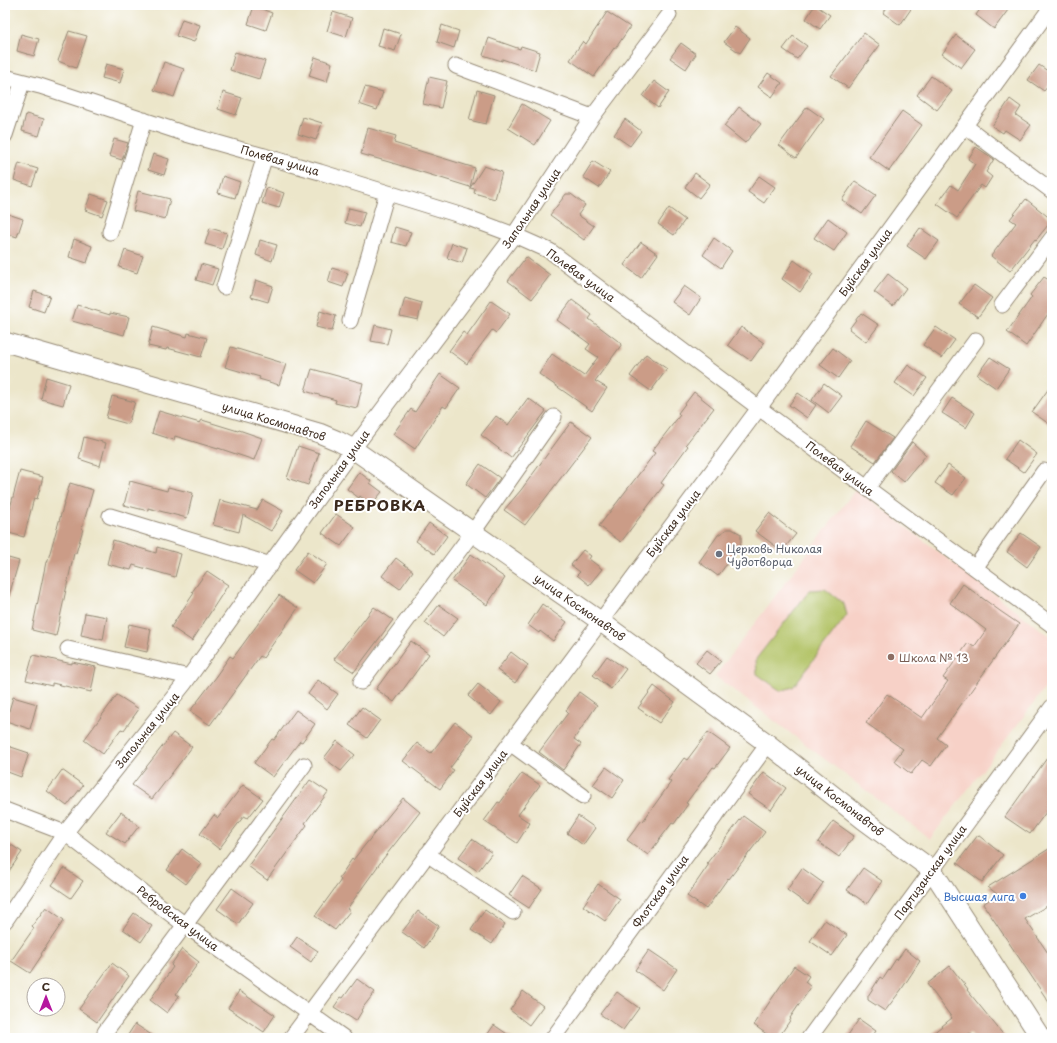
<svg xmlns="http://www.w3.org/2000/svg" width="1057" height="1043" font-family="'Playpen Sans',sans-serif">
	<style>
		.built { fill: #f7d1c7 }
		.green { fill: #b2c366; stroke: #767642 }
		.building { fill: #cb9c87 }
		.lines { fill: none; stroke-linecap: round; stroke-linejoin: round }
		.minor-casing { stroke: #948874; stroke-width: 17 }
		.tertiary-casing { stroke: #948874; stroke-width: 21 }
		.minor { stroke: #fff; stroke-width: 15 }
		.tertiary { stroke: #fff; stroke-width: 19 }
		.worship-dot { fill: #6b7280; stroke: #fff; stroke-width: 1.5 }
		.education-dot { fill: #8d6e63; stroke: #fff; stroke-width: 1.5 }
		.shop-dot { fill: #3f7fe0; stroke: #fff; stroke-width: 1.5 }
		.labels { text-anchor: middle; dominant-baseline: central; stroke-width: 4; stroke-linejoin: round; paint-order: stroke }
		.street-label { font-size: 11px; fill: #3b2a1e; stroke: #fff }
		.worship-label { font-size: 11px; fill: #5b616d; stroke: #fff; text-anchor: start }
		.education-label { font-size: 11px; fill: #785e54; stroke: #fff; text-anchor: start }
		.shop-label { font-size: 11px; fill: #366cbe; stroke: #fff; text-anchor: end }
		.district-label { font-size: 15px; font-weight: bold; letter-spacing: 1px; fill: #3b2a1e; stroke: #fff }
	</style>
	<rect width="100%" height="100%" fill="#fff"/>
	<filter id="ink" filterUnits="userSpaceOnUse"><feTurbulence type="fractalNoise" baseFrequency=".025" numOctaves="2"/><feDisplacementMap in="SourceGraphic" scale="8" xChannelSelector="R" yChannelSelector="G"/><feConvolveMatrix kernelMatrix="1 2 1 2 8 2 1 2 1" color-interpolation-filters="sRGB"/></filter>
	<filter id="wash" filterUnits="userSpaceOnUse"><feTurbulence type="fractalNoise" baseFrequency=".012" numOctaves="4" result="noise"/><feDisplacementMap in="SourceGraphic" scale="16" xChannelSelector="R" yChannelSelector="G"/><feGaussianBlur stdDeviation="0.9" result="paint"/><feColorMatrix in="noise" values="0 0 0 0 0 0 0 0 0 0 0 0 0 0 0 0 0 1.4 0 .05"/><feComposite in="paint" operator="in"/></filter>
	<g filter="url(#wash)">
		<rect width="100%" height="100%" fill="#ece6ca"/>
		<path class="built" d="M856,489L1052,638V679L930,839L715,676Z"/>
		<path class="green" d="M825,589L844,604L847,615L793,687L781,691L757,674L756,659L810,590Z"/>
		<g id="blocks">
			<path class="building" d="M815,5L830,15L820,29L806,19Z
				M889,5H906L911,9L900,25L883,13Z
				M983,5H1001L1008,10L994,29L976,15Z
				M254,6L272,13L266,30L248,24Z
				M333,12L352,18L346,37L327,31Z
				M607,12L630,27L615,49L614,48L594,77L570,60L583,41L586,44Z
				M182,19L200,25L194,42L176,36Z
				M442,25L459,31L454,48L437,42Z
				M735,27L750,38L740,53L724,42Z
				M383,28L401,34L395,51L378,46Z
				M69,31L87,36L76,68L58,61Z
				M864,33L880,45L848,88L831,76Z
				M21,34L39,39L34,56L17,51Z
				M956,35L975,49L961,68L942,54Z
				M793,36L807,46L797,59L783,49Z
				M489,38L520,49L521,46L540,52L535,70L502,59V61L483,55Z
				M681,43L696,54L686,69L670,58Z
				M235,52L265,61L259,79L230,70Z
				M315,57L332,63L327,82L309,76Z
				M164,62L184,69L174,97L154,90Z
				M106,64L124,69L120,83L102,78Z
				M1039,65L1052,74V81L1044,91L1028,80Z
				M768,73L782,83L772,97L758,87Z
				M931,76L952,91L937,110L917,95Z
				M429,77L447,81L441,108L423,104Z
				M654,81L669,92L658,108L643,96Z
				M365,87L383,92L377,110L359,104Z
				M477,90L494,95L486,124L469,120Z
				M223,92L242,98L236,115L218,109Z
				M1010,99L1021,107L1016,115L1031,125L1020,140L1005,130L1003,133L992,126Z
				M522,104L550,121L535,145L508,128Z
				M739,107L761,124L745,143L724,126Z
				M807,107L824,119L796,158L779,145Z
				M902,111L922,125L889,171L869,157Z
				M26,114L44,119L39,136L22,131Z
				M303,117L322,123L316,140L298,134Z
				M625,119L641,131L630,146L614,135Z
				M368,128L396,136L394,143L475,168L470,187L389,162L361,154Z
				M114,139L128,143L122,160L109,156Z
				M976,147L994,159L986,172L992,177L985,188L981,185L957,218L937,204L951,185L958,190L975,164L968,159Z
				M153,154L169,159L164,175L148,170Z
				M593,161L610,172L599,188L583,177Z
				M19,163L38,169L32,186L14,180Z
				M484,166L502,172L495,199L474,193L475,189L470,188Z
				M695,173L710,184L699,198L685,187Z
				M223,176L240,182L235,198L218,193Z
				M759,176L775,187L764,203L748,192Z
				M855,181L876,195L862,214L842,200Z
				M267,187L284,193L279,208L262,203Z
				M138,191L170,199L165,219L133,211Z
				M91,194L108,200L102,216L85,210Z
				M566,194H571L585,205L578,215L594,226L584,240L550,215Z
				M1026,199L1052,220L1036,240L1035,239L1010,271L991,256L1016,223L1010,219Z
				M349,208L365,212L360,227L345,223Z
				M669,208L685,220L674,235L658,224Z
				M5,213L23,219L17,237L5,233Z
				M828,218L847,232L834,251L814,238Z
				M395,227L411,232L406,246L391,242Z
				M210,228L227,233L222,249L205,244Z
				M920,228L939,241L926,259L907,246Z
				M714,238L732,251L721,268L703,255Z
				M74,239L92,246L87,263L69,257Z
				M260,240L277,245L272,261L256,255Z
				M641,242L658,254L641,278L624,265Z
				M452,243L467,248L462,263L447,258Z
				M125,250L143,256L137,273L119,267Z
				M526,257L550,275L532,299L508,281Z
				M794,260L813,274L800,292L782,279Z
				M201,264L218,269L212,285L196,280Z
				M332,268L348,273L343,287L328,282Z
				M888,274L906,288L893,306L874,292Z
				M1044,277L1052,282V308L1026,346L1007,332L1032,297L1030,295Z
				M256,280L273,286L268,302L251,297Z
				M974,285L992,298L978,317L959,304Z
				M684,286L701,298L690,315L672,302Z
				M34,291L50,296L44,312L29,307Z
				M405,298L422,303L418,320L400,316Z
				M572,300L592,315L589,319L622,344L595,381L607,388L592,411L539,374L552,354L584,376L598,357L586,349L590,344L557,320Z
				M491,301L510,314L496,333L492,330L467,364L449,351L463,332L467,335Z
				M77,305L110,315V313L129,317L124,335L72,321Z
				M320,311L336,316L332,331L316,327Z
				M861,313L879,325L866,342L849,329Z
				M375,325L391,329L387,344L371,341Z
				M153,327L187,337L188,333L207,338L201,357L167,348L166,350L148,346Z
				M741,327L764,343L751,361L728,345Z
				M936,327L955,340L942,358L923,345Z
				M231,347L286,364L279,385L259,379L260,377L225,367Z
				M833,348L850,361L838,378L820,365Z
				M646,354L667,369L651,391L630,376Z
				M990,357L1009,369L996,388L977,375Z
				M908,365L927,378L914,396L895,383Z
				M312,369L363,383L357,408L335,403L336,400L305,391Z
				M440,374L460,388L446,408L443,406L415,449L393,434L411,409L415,412Z
				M46,377L69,384L63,405L41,399Z
				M824,383L842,396L829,413L812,400Z
				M1052,384V426L1032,412Z
				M694,392L714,408L686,444L688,446L661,483L664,485L621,542L599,526L655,453L652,451L680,415L678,413Z
				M798,393L816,405L807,418L789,405Z
				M112,396L135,402L128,424L106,418Z
				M528,398L546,411L511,458L481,435L496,416L508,425Z
				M952,398L975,413L966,428L942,413Z
				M159,411L200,423L202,420L238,431L239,430L262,438L254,460L218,448V449L175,436L174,440L152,433Z
				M866,421L893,438L875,462L850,446Z
				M571,422L592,437L525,525L504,510L521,490Z
				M84,437L106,443L100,466L79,459Z
				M1018,440L1037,454L1024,472L1005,459Z
				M912,442L926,455L904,482L891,471Z
				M298,446L319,453L308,485L287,478Z
				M480,464L500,478L485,498L466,484Z
				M948,465L966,478L953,495L935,483Z
				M20,471L43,477L37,499L34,498L24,537L5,532V507L10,508Z
				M359,472L371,481L370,483L382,492L371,505L360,496L359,498L347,489Z
				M130,481L167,491L168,487L193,493L187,518L148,508V511L124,505Z
				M70,483L93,490L82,528L83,529L76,553H74L56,636L32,630L46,562L47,563Z
				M220,500L257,510L263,500L283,511L271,531L243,515L239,532L213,525Z
				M769,513L796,534L782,551L755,531Z
				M336,514L355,527L341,546L322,533Z
				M429,523L447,536L434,554L416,541Z
				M727,529H732L741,534V542L740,546L718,576L699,562L718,535Z
				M1021,533L1041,547L1027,567L1007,552Z
				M113,540L156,553L157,547L181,554L175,577L133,565L131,570L107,564Z
				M583,550L591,556L589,559L602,569L589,585L577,575L580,572L571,565Z
				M308,551L327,564L313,583L294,570Z
				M471,554L505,578L487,605L452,581Z
				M5,557L19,561L8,599L5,598Z
				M396,558L413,571L400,589L382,576Z
				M207,571L228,585L192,641L171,627L194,593L192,592Z
				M963,584L1000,611L1019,624L937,738L946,745L931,766L922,760L911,774L894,761L903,749L866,723L887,694L922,718L948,681L943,678L968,643L974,647L986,630L950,603Z
				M279,595L298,608L263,658L260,656L210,725L190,711L217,676H216L230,656L233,658Z
				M542,604L567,622L553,641L540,631L539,633L528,625Z
				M439,605L458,618L443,637L425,623Z
				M374,607L393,620L354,672L334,659Z
				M85,613L107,617L103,640L81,635Z
				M129,624L151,629L147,652L124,647Z
				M411,641L429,654L394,702L376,689Z
				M707,650L721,661L710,674L696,663Z
				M511,652L528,665L515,683L497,670Z
				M33,655L72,664V662L96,667L91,692L52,683V686L26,680Z
				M607,656L626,669L611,689L593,675Z
				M318,680L338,694L327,709L308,694Z
				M478,684L501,702L491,715L468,696Z
				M654,686L675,702L659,723L638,708Z
				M579,692L597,705L574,739L581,744L563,770L539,752L568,713L566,711Z
				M117,695L139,709L124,730L121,729L103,754L84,740Z
				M13,697L37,704L30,729L6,721Z
				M362,707L380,720L367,738L349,725Z
				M296,710L315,724L302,742L300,741L273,777L254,763L272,739L274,740Z
				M455,722L474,736L450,768L454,770L440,789L403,761L417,743L431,753Z
				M708,732L730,748L715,768L713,767L686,803L688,804L674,824L672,823L648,855L627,840L642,820L643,821L671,782L668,780L684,758L687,760Z
				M173,733L192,747L152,799L132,785Z
				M337,741L355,755L341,771L324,758Z
				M5,745L29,753L21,777L5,771Z
				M1052,751V804L1030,834L1005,817Z
				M606,767L624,780L612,798L593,785Z
				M62,770L83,785L67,806L47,791Z
				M764,772L786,788L771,810L748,794Z
				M522,773L540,785L518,815L530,823L517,843L484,821L498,802L500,803Z
				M310,780L328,792L305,823L307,825L267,880L248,866Z
				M243,785L263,799L248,818L244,816L219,849L200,834L214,815L218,818Z
				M403,798L420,812L383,859L347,909L350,911L335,930L315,916L341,880L339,878L352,859L353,860Z
				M121,812L139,826L125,844L106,832Z
				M578,816L595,828L583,845L567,833Z
				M743,816L765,832L729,879L728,878L706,909L687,896L709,864L707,863Z
				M833,821L854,836L839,857L818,842Z
				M978,835L1003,855L982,882L957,863Z
				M472,839L492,853L478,871L458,858Z
				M5,841L22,852L5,877Z
				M1052,847V903L1025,919L1052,959V1007L983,904L997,894L988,887Z
				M182,849L202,864L186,884L167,870Z
				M64,868L83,881L71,898L52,885Z
				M802,868L823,883L808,905L787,890Z
				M863,868L882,881L867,904L847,890Z
				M522,876L542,889L529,908L509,895Z
				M598,884L620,899L605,921L583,906Z
				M232,888L253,903L238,924L217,909Z
				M46,907L64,920L41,954L42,955L30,973L11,961L34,928L32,926Z
				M485,910L505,924L492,944L471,930Z
				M418,911L439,926L424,948L402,932Z
				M134,913L152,926L141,942L123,929Z
				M825,920L847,935L832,956L810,941Z
				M297,937L318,951L311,962L290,947Z
				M182,949L199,962L176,994L179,996L167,1013L150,1000L173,967L171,965Z
				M905,949L920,961L901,990L885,1011L868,1000V996L880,977L883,979L896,959L897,960Z
				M649,950L677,969L663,990L635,970Z
				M112,963L129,976L97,1022L79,1009Z
				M794,966L809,976L805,982L811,987L790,1018L791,1019L778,1038H772L754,1025Z
				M950,966L968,989L967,990L1006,1038H975L970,1033L964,1038H927L952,1018L927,984Z
				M357,979L375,992L361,1010L362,1011L356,1021L334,1007L341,997L343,998Z
				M239,991L275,1015L264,1032L228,1008Z
				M523,991L543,1006L529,1025L510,1010Z
				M617,992L639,1008L623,1030L600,1014Z
				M859,1019L876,1031L871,1038H846Z
				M135,1024L156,1038H126Z
				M494,1025L513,1038H485Z"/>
		</g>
	</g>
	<g filter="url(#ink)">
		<use href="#blocks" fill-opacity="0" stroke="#948874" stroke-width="1"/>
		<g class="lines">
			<g class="minor-casing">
				<path id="minor" d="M456,66L592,117
					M5,77L40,86L186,134L320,172L466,217L514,235L550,251L759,408L1052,625
					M965,126L1052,191
					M5,135L22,83
					M110,232L144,120
					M224,287L265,156
					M1002,305L1052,238
					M350,321L387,193
					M867,488L976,340
					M110,516L271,565
					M975,568L1044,471
					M68,649L189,677
					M361,682L473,532L554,417
					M510,743L583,796
					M5,810L65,833L185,925L344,1038
					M427,854L513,912
					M5,921L65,833L184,684L353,449L514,235L590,120L669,15
					M105,1032L304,765
					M291,1038L759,408L1052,6
					M553,1038L768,744
					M809,1038L1052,707"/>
			</g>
			<g class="tertiary-casing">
				<path id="tertiary" d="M5,342L319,433L338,441L353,449L600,621L768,744L864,820L932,870L1041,1038"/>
			</g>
			<use href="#minor" class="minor"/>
			<use href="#tertiary" class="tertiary"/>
		</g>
	</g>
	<circle class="worship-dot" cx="719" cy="554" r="4"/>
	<circle class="education-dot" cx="891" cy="657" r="4"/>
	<circle class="shop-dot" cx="1023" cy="896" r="4"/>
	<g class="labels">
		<g class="street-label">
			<text transform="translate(280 160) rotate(16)">Полевая улица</text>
			<text transform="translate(531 208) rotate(-56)">Запольная улица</text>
			<text transform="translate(865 262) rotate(-54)">Буйская улица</text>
			<text transform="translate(581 275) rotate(36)">Полевая улица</text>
			<text transform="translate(274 421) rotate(17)">улица Космонавтов</text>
			<text transform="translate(840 468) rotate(37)">Полевая улица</text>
			<text transform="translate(339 469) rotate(-54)">Запольная улица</text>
			<text transform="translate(673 523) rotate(-53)">Буйская улица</text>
			<text transform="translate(580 607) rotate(35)">улица Космонавтов</text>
			<text transform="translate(147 730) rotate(-51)">Запольная улица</text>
			<text transform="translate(480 783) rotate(-53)">Буйская улица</text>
			<text transform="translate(840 800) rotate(38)">улица Космонавтов</text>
			<text transform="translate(930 872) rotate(-54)">Партизанская улица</text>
			<text transform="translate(660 891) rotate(-54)">Флотская улица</text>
			<text transform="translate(178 918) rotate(37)">Ребровская улица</text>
		</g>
		<g class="worship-label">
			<text x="727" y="548">Церковь Николая<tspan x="727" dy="13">Чудотворца</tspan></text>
		</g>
		<g class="education-label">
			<text x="899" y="657">Школа № 13</text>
		</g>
		<g class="shop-label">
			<text x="1015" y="896">Высшая лига</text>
		</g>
		<g class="district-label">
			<text x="380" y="504">РЕБРОВКА</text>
		</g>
	</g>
	<rect width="1057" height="1043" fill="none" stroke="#fff" stroke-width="20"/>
	<g transform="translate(46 997)"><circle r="19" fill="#ffffff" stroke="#b1aaa5"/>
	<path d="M0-3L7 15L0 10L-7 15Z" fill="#b5179e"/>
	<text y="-6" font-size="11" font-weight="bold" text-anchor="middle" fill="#3b2a1e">С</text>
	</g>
</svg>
